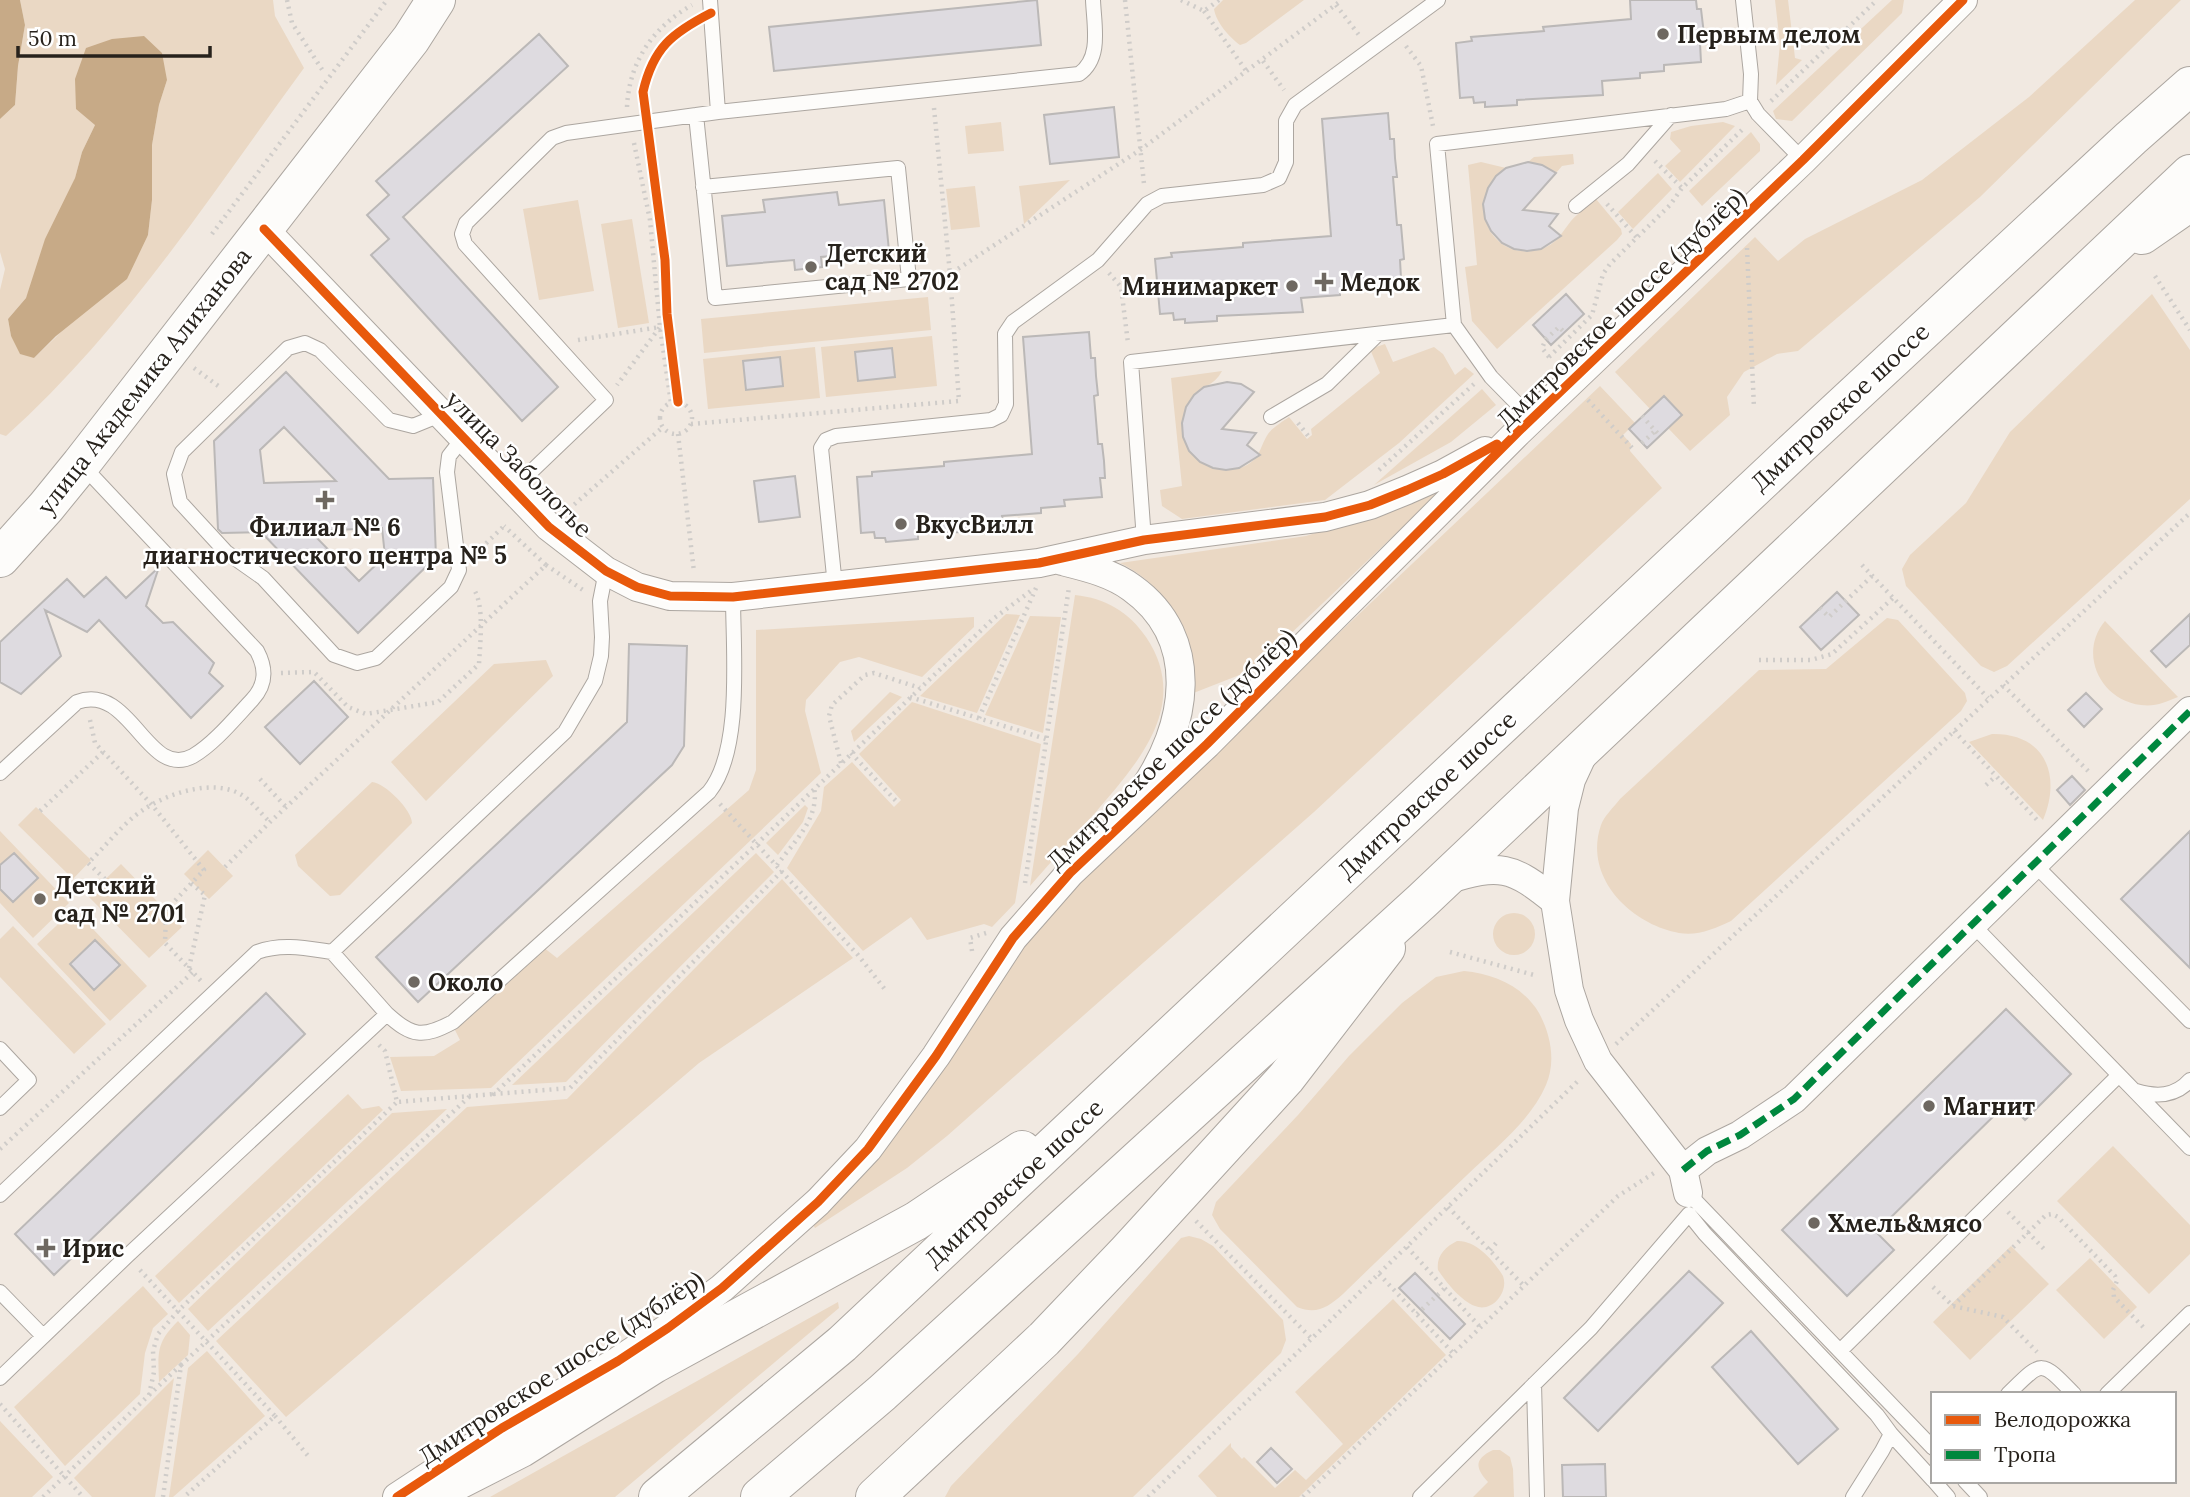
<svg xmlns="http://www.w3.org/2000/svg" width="2190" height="1497" font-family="Lora,serif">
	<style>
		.green { fill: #ead8c4; fill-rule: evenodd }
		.water { fill: #c7aa87 }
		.building { fill: #dedbe0; stroke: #bbb8b7; stroke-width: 2; fill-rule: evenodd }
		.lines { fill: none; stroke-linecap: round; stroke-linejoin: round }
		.lane-casing { stroke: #aca6a0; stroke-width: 16 }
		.street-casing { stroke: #aca6a0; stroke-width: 30 }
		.secondary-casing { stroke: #aca6a0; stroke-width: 40 }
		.highway-casing { stroke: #aca6a0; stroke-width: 40 }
		.path { stroke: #cfccc9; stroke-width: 4.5; stroke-dasharray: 2 5; stroke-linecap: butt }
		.lane { stroke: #fdfcfa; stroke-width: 14 }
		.street { stroke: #fdfcfa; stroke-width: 28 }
		.secondary { stroke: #fdfcfa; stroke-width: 38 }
		.highway { stroke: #fdfcfa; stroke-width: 38 }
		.quiet { stroke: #00873e; stroke-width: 7; stroke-dasharray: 14 7; stroke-linecap: butt }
		.cycleway-casing { stroke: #fff; stroke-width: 13 }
		.cycleway { stroke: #e8590c; stroke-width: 9 }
		.poi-dot { fill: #6e6861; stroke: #fff; stroke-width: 2.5 }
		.labels { text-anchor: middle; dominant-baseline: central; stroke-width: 5; stroke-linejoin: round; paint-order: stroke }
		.poi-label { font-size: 24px; font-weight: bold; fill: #27221c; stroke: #fff; text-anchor: start }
		.street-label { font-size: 24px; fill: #27221c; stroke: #fff }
	</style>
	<rect width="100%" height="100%" fill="#f1e9e1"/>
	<path class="green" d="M20,0H273L275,16L304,68C211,195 124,330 6,436L0,434V290L5,269L0,252V119L15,105L18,66L25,25ZM167,80L159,105L152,145V200L148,235L56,337L34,358L11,336L8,319L26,298L75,178L82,152L95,125Z
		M1223,0H1304L1246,43L1240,45C1229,37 1216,22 1214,9Z
		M1775,0H1788L1795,58L1802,60L1776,85L1780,44Z
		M1892,0H1904L1902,13L1895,20L1792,121L1776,119L1773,111Z
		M2135,0H2181L1980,197L1798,351L1777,354L1744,372L1727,397L1730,415L1690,451L1668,428L1682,415L1664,396L1650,409L1615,372L1755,237L1778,261L1805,239L1922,180L2029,97Z
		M1001,122L1004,151L968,154L965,126Z
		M1723,122L1735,126L1680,182L1665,166L1681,151L1670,139L1671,132L1691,126Z
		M1751,132L1760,144V151L1702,206L1689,191Z
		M1573,154L1574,164L1562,166L1556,173L1528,162L1534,157Z
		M1481,162L1506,168C1461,203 1492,264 1541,249C1556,245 1562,232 1571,221C1578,213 1588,206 1596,199L1621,229L1622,234L1617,240L1497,349L1472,321L1465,267L1477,265L1468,165Z
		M1658,173L1672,189L1633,229L1618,212Z
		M1070,180L1024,224L1019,186Z
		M975,186L980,227L951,230L946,189Z
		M578,200L594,291L539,300L523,209Z
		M632,219L649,323L618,328L601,224Z
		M2152,294L2190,350V499L2007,666L1994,672L1981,666L1906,586L1902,569L1910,555L1966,503L2010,432Z
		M928,297L931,330L704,353L701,319Z
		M932,336L937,386L826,397L821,347Z
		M1385,344L1393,362L1434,347L1443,354L1455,375L1465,367L1474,374L1399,443L1325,500L1182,519L1162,506L1160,490L1182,486L1171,378L1222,371C1214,386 1205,384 1194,395C1182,408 1178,430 1188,444C1193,452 1197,460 1206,465C1218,471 1234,472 1247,465C1261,457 1260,446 1268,434C1272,428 1282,422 1289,417L1307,439L1312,435L1311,429L1380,373L1370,349Z
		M815,347L820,398L708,409L703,359Z
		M1600,386L1635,423L1623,435L1631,444L1630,451L1662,488L1314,812L947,1136L907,1168L815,1228L812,1223L1020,946L1069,891L1212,758L1319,652Z
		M1482,389L1496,405L1451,442L1374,485Z
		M1451,481L1260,663L1242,674L1191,694C1190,678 1190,661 1188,645C1182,611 1150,577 1120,563L1306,536L1384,511Z
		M1075,595C1105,598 1129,612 1146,637C1192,705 1137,764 1094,814C1072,838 1051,862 1030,886Z
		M1006,614L1020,615L977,713L920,696Z
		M1030,616L1061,617L1043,733L985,715Z
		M974,617V627L922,677L859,657L840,662L806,700L805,711L821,773L491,1088L401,1091L390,1057L434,1056L460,1040L454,1028L543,947L557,958L749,790L756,770V630Z
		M1887,618L1898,620L1965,693L1967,701L1961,711L1731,921C1714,929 1698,936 1679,933C1630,924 1583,877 1601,825C1604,816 1614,807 1620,799L1759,670L1826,669Z
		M2105,621L2178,697C2166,702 2155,707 2141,705C2100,700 2078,653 2105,621Z
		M546,660L553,676L426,801L391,762L494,664Z
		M890,692L902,697L854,742L851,731Z
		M912,702L1041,744L1015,903L992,927L984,924L927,940L911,917L863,951L787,868L821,811L824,787L852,762L894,807L901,800L859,754Z
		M1992,734C2045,733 2062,775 2043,820L1969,742Z
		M372,782C385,783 412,810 412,823L340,895L330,896L298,866L295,855Z
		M805,805L808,808L803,822L778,855L766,843Z
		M36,807L91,860L73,879L18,825Z
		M0,831L69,903L33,938L0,903Z
		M208,850L233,876L209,899L184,874Z
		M756,853L774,872L566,1082L512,1085Z
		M121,864L182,927L149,958L88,896Z
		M782,879L853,958L699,1063L286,1417L216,1341L467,1107L567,1099Z
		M74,909L147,986L110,1021L37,944Z
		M1493 934a21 21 0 1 1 42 0a21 21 0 1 1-42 0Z
		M13,926L106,1024L74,1054L0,977V939Z
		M1464,971C1494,974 1523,986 1539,1013C1551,1035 1556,1062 1546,1085C1530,1122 1494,1149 1466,1176C1425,1215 1384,1254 1343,1294C1328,1307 1317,1315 1297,1307L1220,1229L1212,1215L1216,1202L1298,1115L1349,1056L1402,1003L1436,977Z
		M348,1094L362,1109L379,1106L383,1110L179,1303L155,1276Z
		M447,1109L208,1331L188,1309L392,1113Z
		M2113,1146L2190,1225V1254L2149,1294L2057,1201Z
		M1189,1236L1201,1239L1213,1246L1283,1320L1286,1340L1281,1353L1133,1497H945L951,1486L1078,1354L1181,1238Z
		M1457,1241C1476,1240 1494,1261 1503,1276C1509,1292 1492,1313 1475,1306C1461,1301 1446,1282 1438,1270C1436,1256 1445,1247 1457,1241Z
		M2011,1246L2049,1284L1970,1360L1933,1322Z
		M2090,1258L2137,1307L2104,1339L2056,1290Z
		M143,1286L168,1314L153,1328L145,1353L140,1394L65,1466L14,1407Z
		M1393,1299L1446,1355L1299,1497H1217L1198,1476L1231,1443V1447L1242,1459L1244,1457L1275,1488L1295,1470L1306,1480L1343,1444L1295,1392Z
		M838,1302L839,1308L615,1497H490Z
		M178,1321L190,1335L188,1355L159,1382C158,1352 156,1343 178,1321Z
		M207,1351L265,1416L173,1497H169L188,1368Z
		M174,1378L155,1497H92L74,1478Z
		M0,1421L53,1477L32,1497H0Z
		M1493,1450H1500L1510,1457L1513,1469L1514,1497H1473L1488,1482C1475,1468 1474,1459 1493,1450Z"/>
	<path class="water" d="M0,0H20L25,25L18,66L15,105L0,119Z
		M144,36L162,53L167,80L159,105L152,145V200L148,235L127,279L56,336L34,358L20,354L11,336L8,319L26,298L45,239L75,178L82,152L95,125L76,109L75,79L86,48L112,39Z"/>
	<path class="building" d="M1037,0L1041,45L774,71L769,27Z
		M1630,0H1696L1697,9H1701L1705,43H1700L1701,62L1664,65V71L1640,73V78L1602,81L1603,95L1517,100V105L1485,107V102L1474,103L1473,97L1460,98L1456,43L1472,41L1471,37L1544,31L1543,27L1631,19Z
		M539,34L568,66L403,217L558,387L522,421L371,255L389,239L367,215L389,195L376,181Z
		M1114,107L1119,157L1050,164L1044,115Z
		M1388,113L1390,139H1394L1395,158L1397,177H1393L1397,225H1401L1404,259L1400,260L1401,278L1363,281L1364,287L1340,289V295L1301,298L1303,312L1217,316V321L1185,323V319L1174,320L1173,313L1160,314L1155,259L1172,257L1171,253L1243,247V243L1331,236L1322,119Z
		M1528,162L1542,165L1556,173L1523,210L1558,214L1549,226L1561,236L1541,249L1527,251L1514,249L1502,243L1491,231L1485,219L1483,204L1488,188L1496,176L1506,168Z
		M837,192L839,205L884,200L889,251L821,257L822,267L795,270L794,260L727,266L722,216L765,212L763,200Z
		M1566,294L1584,314L1551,345L1533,325Z
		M1089,332L1091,358H1095L1096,376L1098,395L1094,396L1098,444H1102L1104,461L1105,478H1100L1102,497L1064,500L1065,506L1041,508V513L1002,516L1004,530L918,534V539L886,542L885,538H875L874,532L861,533L857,477L872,476V472L944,466V462L1032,454L1023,337Z
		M892,348L895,377L858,381L855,352Z
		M780,357L783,386L746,390L743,361Z
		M286,372L389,479L433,478L436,557L358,633L261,532L222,533L218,529L214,441ZM284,427L336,481L264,483L260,450ZM382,528L385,556L359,581L310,531Z
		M1227,382L1241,384L1254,392L1222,429L1256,433L1247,445L1260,455L1239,468L1226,470L1213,468L1200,462L1189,451L1183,437L1182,423L1186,407L1194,395L1204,387Z
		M1664,396L1682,415L1647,448L1629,429Z
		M795,476L800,517L759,522L754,481Z
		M159,567L146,606L163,623L173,622L214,663L209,673L223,686L191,718L99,620L87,632L45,610L61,656L21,694L0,682V642L67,579L84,597L106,577L126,598Z
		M1837,592L1859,615L1821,650L1800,627Z
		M2190,614V645L2166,667L2151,651Z
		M629,644L687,646L684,746L672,765L418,1002L376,957L627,722Z
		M314,681L348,717L300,764L265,727Z
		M2086,693L2102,709L2084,727L2068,710Z
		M2072,776L2085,790L2070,805L2057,790Z
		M2190,831V968L2121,899Z
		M14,853L38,878L13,902L0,889V865Z
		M95,940L120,965L94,990L70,964Z
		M266,993L305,1034L54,1275L15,1234Z
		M2006,1009L2071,1074L2025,1120L2008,1102L1949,1160L1876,1232L1894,1250L1847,1296L1782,1230Z
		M1689,1271L1723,1303L1598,1431L1564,1398Z
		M1415,1273L1465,1324L1450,1339L1399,1288Z
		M1751,1331L1838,1429L1798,1464L1712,1367Z
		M1271,1448L1292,1469L1277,1483L1257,1462Z
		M1605,1464L1606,1497H1563L1562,1465Z"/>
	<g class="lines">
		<g class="lane-casing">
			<path id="lane" d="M710,0L718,112
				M1743,0L1751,74L1750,101L1758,114L1803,160
				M696,115L715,298L909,279L898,168L703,187
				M1576,206L1628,164L1671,115
				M1454,325L1491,377L1532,419
				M440,415L413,426L389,420L320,350L305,343L288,348L182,452L174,474L180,502L226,552L263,578L334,655L357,663L376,658L451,587L459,570L447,472L449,456L463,438
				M1271,417L1327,384L1378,334
				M513,489L606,400L465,244L462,234L466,223L552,138L566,133L718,112L1079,74C1102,58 1094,26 1093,0
				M1144,540L1131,362L1454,325L1437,144L1726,109L1750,101
				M835,586L821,448L826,440L836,436L991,420L1001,415L1006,404L1005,334L1013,322L1098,260L1147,204L1162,196L1263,185L1279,178L1286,162V121L1295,105L1438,0
				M0,773L77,702C131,682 147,781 193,756C214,744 236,717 252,700C267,684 266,668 257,651L83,466
				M2034,864L2190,1021
				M1973,925L2190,1148
				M332,952L565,732L595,681L601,656L602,637L600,601L606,571
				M0,1049L29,1080L0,1108
				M2136,1091C2156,1097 2175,1097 2190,1080
				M1688,1193L1933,1448
				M0,1195L257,952C282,943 305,948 332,952L387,1014
				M0,1292L42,1335
				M1840,1351L2119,1075
				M0,1378L127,1256L387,1014C412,1037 423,1038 453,1022L709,792C743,750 733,650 733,597
				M1534,1384L1537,1497
				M2008,1394C2043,1360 2040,1359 2074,1394
				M2107,1394L2190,1313
				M1891,1434L1933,1480
				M1934,1481L1948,1497
				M1965,1481L1980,1497
				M1420,1497L1591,1328L1689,1214L1705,1234L1877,1415L1891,1434L1882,1451L1853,1497"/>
		</g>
		<g class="street-casing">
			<path id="street" d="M264,229L549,527L606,571L637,587L670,596L733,597L1039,563L1144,540L1325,517L1370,505L1407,490L1443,474L1485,451
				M1062,561C1086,567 1112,573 1132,588C1203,639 1187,728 1143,790
				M1583,754L1571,780L1564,808L1555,901L1569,990L1579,1020L1598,1061L1683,1170L1688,1193
				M1446,880C1500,863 1512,866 1555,901
				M1683,1170L1707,1151L1740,1135L1794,1099L2190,711
				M397,1497L502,1428L618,1361L668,1328L722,1288L818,1202L868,1149L936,1056L1013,938L1070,873L1207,744L1518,432L1803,160L1963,0"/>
		</g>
		<g class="secondary-casing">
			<path id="secondary" d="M2142,235L2190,202
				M0,558L46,507L81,464L411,39L436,0
				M875,1497L1044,1339L1127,1252L1286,1078L1386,948"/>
		</g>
		<g class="highway-casing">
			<path id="highway" d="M425,1497L521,1448L654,1364L916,1221L1022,1150
				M658,1497L842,1344L1798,447L2131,138L2190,86
				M760,1497L882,1393L1423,900L2190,174"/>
		</g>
		<path class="path" d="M287,0L292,23L323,71
			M1125,0L1144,184
			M1181,0L1204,11L1219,0
			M1336,5L1359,35
			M1204,11L1247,72
			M1406,46L1421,66L1433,126
			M1263,61L1284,90
			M1771,101L1877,0
			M627,107C629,62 653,27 692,5
			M934,108L950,274
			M634,143L650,220L660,327L671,403
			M1655,161L1682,188
			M1607,204L1637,238
			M212,234L387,0
			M1747,248L1754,408
			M1109,273L1121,287L1128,343
			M2155,276L2190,330
			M578,340L660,327L617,385
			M1549,357L1592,315L1603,274L1610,264L1670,205L1682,188L1745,127
			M1549,357L1542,348L1546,339L1559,327L1564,332
			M194,368L221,388
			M1588,400L1634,450
			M660 418a16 16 0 1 1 32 0a16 16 0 1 1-32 0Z
			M1642,416L1660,436
			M1298,423L1309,437
			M691,424L959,401L950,274L1140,150L1342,0
			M678,434L694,572
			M1642,443L1655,431
			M1379,470L1474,384
			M569,509L663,427
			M476,553L505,525
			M546,565L583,590
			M1862,565L1988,698
			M1820,608L1829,617L1872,576
			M1759,660H1811L1832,654L1893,598
			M281,673L314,672L348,707L366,714L438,702L479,664C480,644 485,604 473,588
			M2003,685L2091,774
			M910,697L1046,739
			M979,718L1036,588
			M90,720L95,743L152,805L204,870L166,910L165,943L201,981
			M1954,731L2039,822
			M851,753L898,803
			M841,763L829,716L832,705L865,675L874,673L920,688
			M260,779L286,807
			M1986,785L1996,776
			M720,804L858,955L887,992
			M40,811L103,752
			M777,865C793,843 820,818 814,788
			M225,867L270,822L546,565L504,526
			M782,871L570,1088L494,1094L993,619L1032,590
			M105,879L88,863C105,847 124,822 143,810C168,793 214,778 242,795C252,801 261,814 270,822
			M1025,883L1069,587
			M972,951L970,938L986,933
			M1450,952L1534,975
			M189,968L205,895L191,883
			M1616,1044L2190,513
			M379,1045L385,1051L397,1102L494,1094
			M0,1149L193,972
			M1448,1207L1524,1286
			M2008,1212L2046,1251
			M1196,1221L1311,1338
			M1407,1247L1480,1327
			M1490,1250L1497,1242
			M140,1270L275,1416L184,1497
			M1379,1274L1453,1353
			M1933,1287L1953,1306L2003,1317L2037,1352
			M1953,1306L2046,1215L2052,1214L2058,1217L2115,1276L2117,1281L2113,1290L2114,1297L2146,1330
			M1417,1314L1445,1288
			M181,1365L470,1096
			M149,1395L181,1365L163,1497
			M0,1404L83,1497
			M275,1416L309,1457
			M43,1497L149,1395L154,1372L153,1351L158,1334L178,1311L397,1102
			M1148,1497L1580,1079
			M1303,1497L1618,1196L1654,1173"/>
		<use href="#lane" class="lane"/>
		<use href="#street" class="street"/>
		<use href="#secondary" class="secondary"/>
		<use href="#highway" class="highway"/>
		<path class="quiet" d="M1683,1170L1707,1151L1740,1135L1794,1099L2190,711"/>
		<g class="cycleway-casing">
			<path id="cycleway" d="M264,229L549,527L606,571L637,587L670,596L733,597L1039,563L1144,540L1325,517L1370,505L1407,490L1443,474L1497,444
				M678,402L667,314L665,260L643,92C653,48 672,33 711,13
				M397,1497L502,1428L618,1361L668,1328L722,1288L818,1202L868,1149L936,1056L1013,938L1070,873L1207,744L1518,432L1803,160L1963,0"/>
		</g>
		<use href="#cycleway" class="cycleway"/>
	</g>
	<g class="poi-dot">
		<circle cx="1663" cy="34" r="7"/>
		<circle cx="811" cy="267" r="7"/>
		<path d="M1320.5 271.5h7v7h7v7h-7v7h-7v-7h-7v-7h7z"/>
		<circle cx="1292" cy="286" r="7"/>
		<path d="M321.5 489.5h7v7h7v7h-7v7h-7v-7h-7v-7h7z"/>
		<circle cx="901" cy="524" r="7"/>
		<circle cx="40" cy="899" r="7"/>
		<circle cx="414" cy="982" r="7"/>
		<circle cx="1929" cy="1106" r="7"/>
		<circle cx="1814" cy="1223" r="7"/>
		<path d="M42.5 1237.5h7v7h7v7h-7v7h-7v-7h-7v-7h7z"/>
	</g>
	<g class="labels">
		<g class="poi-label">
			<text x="1677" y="34">Первым делом</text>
			<text x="825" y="253">Детский<tspan x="825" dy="28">сад № 2702</tspan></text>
			<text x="1340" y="282">Медок</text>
			<text x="1278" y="286" text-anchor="end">Минимаркет</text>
			<text x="915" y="524">ВкусВилл</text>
			<text x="325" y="527" text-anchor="middle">Филиал № 6<tspan x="325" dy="28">диагностического центра № 5</tspan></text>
			<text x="54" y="885">Детский<tspan x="54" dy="28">сад № 2701</tspan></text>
			<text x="428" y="982">Около</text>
			<text x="1943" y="1106">Магнит</text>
			<text x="1828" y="1223">Хмель&amp;мясо</text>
			<text x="62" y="1248">Ирис</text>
		</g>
		<g class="street-label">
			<text transform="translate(1621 308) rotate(-44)">Дмитровское шоссе (дублёр)</text>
			<text transform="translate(144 381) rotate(-52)">улица Академика Алиханова</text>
			<text transform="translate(1840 407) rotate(-43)">Дмитровское шоссе</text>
			<text transform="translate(519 464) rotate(45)">улица Заболотье</text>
			<text transform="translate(1171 749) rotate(-44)">Дмитровское шоссе (дублёр)</text>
			<text transform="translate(1427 795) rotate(-43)">Дмитровское шоссе</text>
			<text transform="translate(1014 1183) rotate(-43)">Дмитровское шоссе</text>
			<text transform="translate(561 1368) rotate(-33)">Дмитровское шоссе (дублёр)</text>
		</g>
	</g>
	<rect x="1931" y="1392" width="245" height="91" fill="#ffffff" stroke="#a9a7a4" stroke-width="2"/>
	<rect x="1945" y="1415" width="35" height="10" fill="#e8590c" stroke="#a9a7a4" stroke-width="2"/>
	<text x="1994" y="1427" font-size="21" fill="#27221c">Велодорожка</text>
	<rect x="1945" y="1450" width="35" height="10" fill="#00873e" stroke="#a9a7a4" stroke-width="2"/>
	<text x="1994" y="1462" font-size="21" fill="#27221c">Тропа</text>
	<path d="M18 46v10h192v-10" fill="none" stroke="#27221c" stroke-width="3.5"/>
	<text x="28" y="46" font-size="21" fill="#27221c" stroke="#ffffff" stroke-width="5" paint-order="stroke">50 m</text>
</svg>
